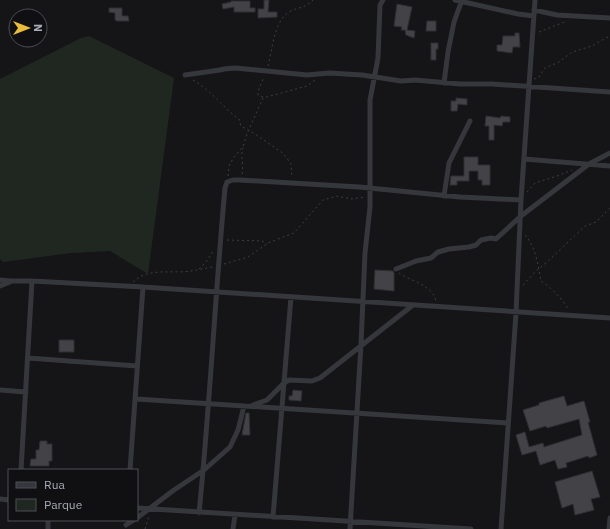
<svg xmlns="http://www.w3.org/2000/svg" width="610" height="529" font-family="'IBM Plex Sans',sans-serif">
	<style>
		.green { fill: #202721 }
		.building { fill: #424247; stroke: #302f33 }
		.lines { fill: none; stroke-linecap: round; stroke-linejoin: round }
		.path { stroke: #3d3e43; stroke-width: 1; stroke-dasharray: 2 3; stroke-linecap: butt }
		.minor { stroke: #36373c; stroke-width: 5 }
	</style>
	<rect width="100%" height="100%" fill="#151517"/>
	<path class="green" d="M89,36L174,78L148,274L110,251L71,253L3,262L0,259V79L81,38Z"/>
	<path class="building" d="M264,0H269L268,12H277V17L258,18V9H264Z
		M231,1H250V8H255V12H234V7L223,9L222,4L231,2Z
		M397,4L412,7L407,30L415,31L414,38L406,35L405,30H401L402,27L394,26Z
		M109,8H122V16H128L129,21H117L115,20V13L109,12Z
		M427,21H436V31H426Z
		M515,33H519L520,47H513L512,53L497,51V45H502L503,36H515Z
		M431,43H438V49H436V60H431Z
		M456,98L467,99V105L458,104L457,111H451V101H456Z
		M486,116L500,118L501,116L510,117V122H503L502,126L494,125V140H489V126H485Z
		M464,157H478V165H490V185H482V180H478V171H469V181H457V185H450L451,176H464Z
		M375,270L393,271L394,273V291L374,289Z
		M59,340H74V352H59Z
		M293,390L302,391L301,401L289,400V396H292Z
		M564,396L567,406L584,401L590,422H588L597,455L589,458L588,456L566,463L567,467L558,469L555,460L540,465L536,451L522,455L516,435L525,432L529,447L543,443L544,447L582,435L579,419L547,428L546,426L530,431L523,410L539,405V403Z
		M246,413H249L250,435H242Z
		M40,441H47V444H52V461H49V466H30L31,459H36V450H39Z
		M592,471L600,497L591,499L594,510L575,515L573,504L562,508L555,482Z"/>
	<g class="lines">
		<path class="path" d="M539,32L567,21
			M268,66C272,51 274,21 289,12C299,6 303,10 313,0
			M534,79L539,77L545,68L559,62L572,52L592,46L604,39L610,36
			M193,80C211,90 222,107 239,119L241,126L255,134L284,154L291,164L292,177
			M263,97L258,95C258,88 262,83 264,77
			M242,174C244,165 240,157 243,148
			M228,176L229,166L234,157L243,147L247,134L263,98L307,86L315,80
			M527,192L535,183L557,176L572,170
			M525,235C536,247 538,266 541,281C552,288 562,299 569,310
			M227,240L262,241L267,243
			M224,264L248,257L268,243L294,233L323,200L337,196L351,199L364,197
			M199,269L206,262L214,250
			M399,273C410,281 434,285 436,302
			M133,282C148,267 172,274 191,271C198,270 205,268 213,267
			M523,285L536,271L547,262L585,226L596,222L610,208
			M145,529L149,516"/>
		<path class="minor" d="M455,0L518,14L534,16
			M534,10L557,15L610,18
			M185,75L220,70L224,69L235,68L307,75L329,73L362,75L401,81L415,80L460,84H492L610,92
			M444,83L448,52L454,22L462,0
			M524,159L610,166
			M444,196L449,163L470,121
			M396,269L416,261L431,258L438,252L449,249L469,247L476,245L481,240L491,238L496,239L521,216L589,164L610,153
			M0,280L11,281H32L143,287L610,318
			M0,286L10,282
			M28,358L137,366
			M0,390L26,392
			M136,399L508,423
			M253,405L267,400L284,383L289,380L312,381L320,378L413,305
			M21,470L32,281
			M130,470L143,287
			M0,499L9,500
			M137,508L471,529
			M199,513C210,405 215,296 225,188L227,182L233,180H240L359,187L460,197L521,200
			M273,517L291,297
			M137,518L174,490L204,470L230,447L238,430L244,406
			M126,525L134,520
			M48,529V520
			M233,529L235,515
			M350,529L361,344L365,253L370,207V100L378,58L380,5L383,0
			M501,529L516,313L521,200L535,0
			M609,529L610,518"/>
	</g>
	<rect x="8" y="469" width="130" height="52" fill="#101012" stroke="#4d4e54"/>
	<rect x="16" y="482" width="20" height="6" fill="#36373c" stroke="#4d4e54"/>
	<text x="44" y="489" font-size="12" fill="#a8abb7">Rua</text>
	<rect x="16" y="499" width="20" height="12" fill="#202721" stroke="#4d4e54"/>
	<text x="44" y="509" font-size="12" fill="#a8abb7">Parque</text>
	<g transform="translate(28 28) rotate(90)"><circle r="19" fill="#101012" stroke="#4d4e54"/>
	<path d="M0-3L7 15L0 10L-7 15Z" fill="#eabc3b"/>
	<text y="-6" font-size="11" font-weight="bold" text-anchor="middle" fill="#a8abb7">N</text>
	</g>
</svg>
